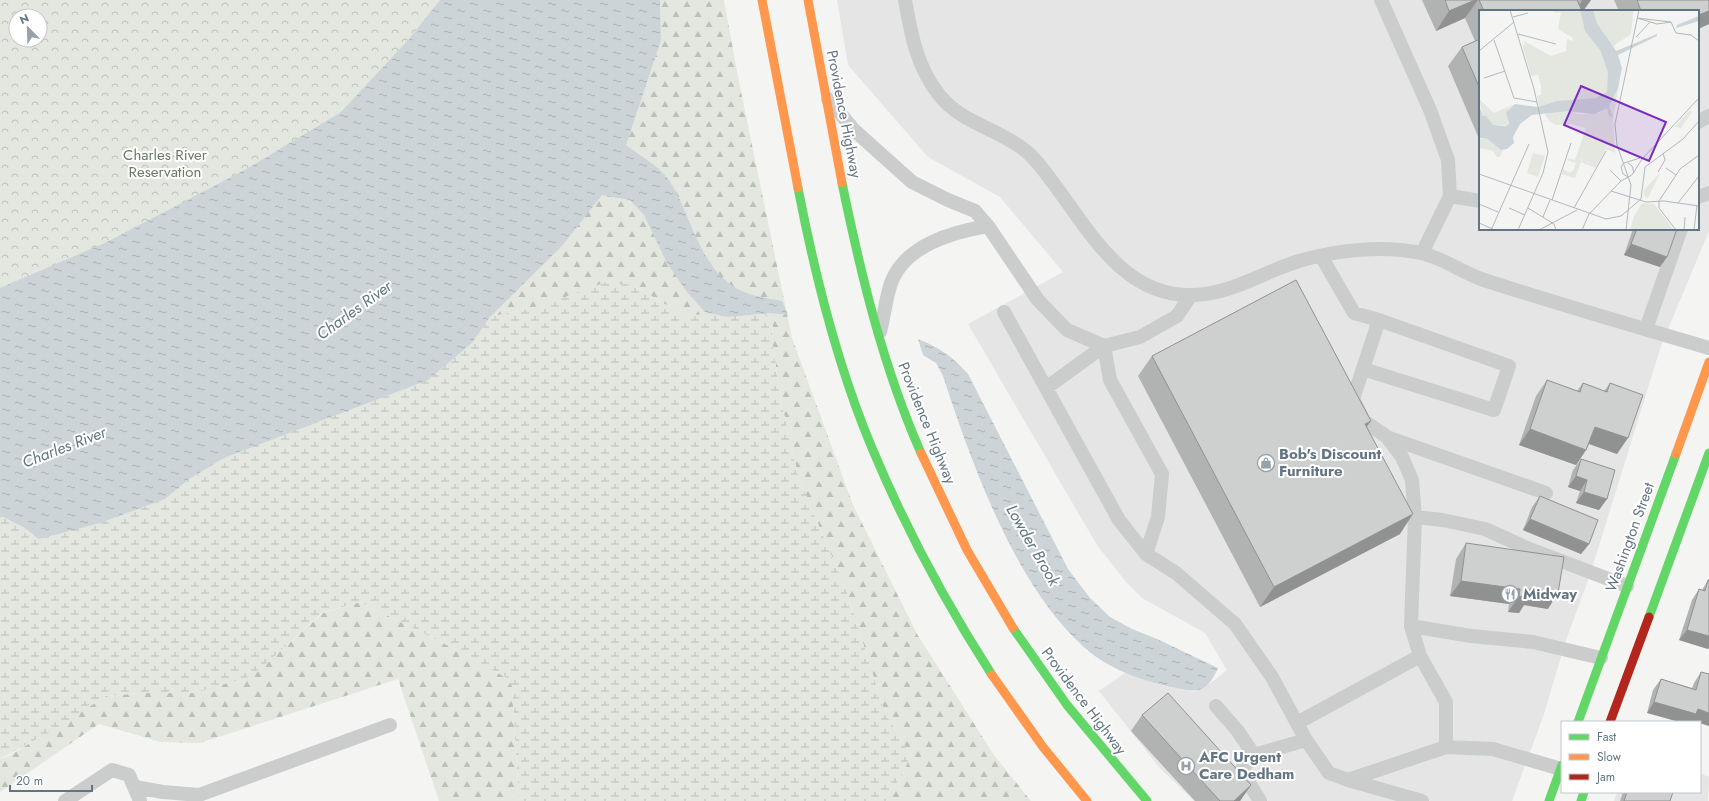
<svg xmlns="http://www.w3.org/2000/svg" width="1709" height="801" font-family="Jost,sans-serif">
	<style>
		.built { fill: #e4e5e4; fill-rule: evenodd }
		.forest { fill: url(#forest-firs) }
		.wetland { fill: url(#wetland-marsh) }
		.park { fill: url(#park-crowns); fill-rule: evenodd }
		.water { fill: url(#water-ripples) }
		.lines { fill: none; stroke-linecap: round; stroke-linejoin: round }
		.lane { stroke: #cbcdcd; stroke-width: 14 }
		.fast { stroke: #63d668; stroke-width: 9 }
		.slow { stroke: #ff974d; stroke-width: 9 }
		.jam { stroke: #b3261e; stroke-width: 9 }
		.wall { fill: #b1b3b3 }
		.shaded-wall { fill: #909292 }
		.building { fill: #ced0d0; stroke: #909292 }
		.labels { text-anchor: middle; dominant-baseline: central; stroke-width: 4; stroke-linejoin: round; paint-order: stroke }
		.street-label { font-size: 15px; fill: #637483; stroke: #fff }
		.park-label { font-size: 15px; fill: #677a62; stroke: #fff }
		.poi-label { font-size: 15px; font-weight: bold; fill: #637483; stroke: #fff; text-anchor: start }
		.water-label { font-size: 16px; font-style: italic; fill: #5f7780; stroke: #fff }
		.inset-road { fill: none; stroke: #b1b9bf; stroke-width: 1 }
		.view { fill: #7b2cbf; fill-opacity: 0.15; stroke: #7b2cbf; stroke-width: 2 }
		.inset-edge { fill: none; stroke: #637483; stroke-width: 2 }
	</style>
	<defs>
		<pattern id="forest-firs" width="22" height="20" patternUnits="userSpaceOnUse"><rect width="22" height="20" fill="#e4e7e0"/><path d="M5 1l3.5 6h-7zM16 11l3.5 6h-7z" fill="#bcc0bb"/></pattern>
		<pattern id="wetland-marsh" width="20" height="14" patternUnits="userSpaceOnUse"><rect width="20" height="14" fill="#e4e7e0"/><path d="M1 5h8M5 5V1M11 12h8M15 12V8" fill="none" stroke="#bcc0bb"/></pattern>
		<pattern id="park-crowns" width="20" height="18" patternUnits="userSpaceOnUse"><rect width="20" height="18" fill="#e4e7e0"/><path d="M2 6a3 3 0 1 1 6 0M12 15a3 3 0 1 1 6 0" fill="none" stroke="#bcc0bb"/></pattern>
		<pattern id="water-ripples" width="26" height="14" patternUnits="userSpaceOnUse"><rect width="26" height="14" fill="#ccd4d7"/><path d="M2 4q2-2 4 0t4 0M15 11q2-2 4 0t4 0" fill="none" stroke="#a9b1b4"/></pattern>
	</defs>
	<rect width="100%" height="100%" fill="#f4f4f2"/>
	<path class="built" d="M837,0H1709V231L1661,346L1589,578L1566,640L1544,714L1512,801H1194L1159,767L1099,691L1125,673L1156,684L1194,692L1211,683L1227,670L1205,633L1142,598L1126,582L1097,545L968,324L1063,272L1000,197L928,157L848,65ZM1480,11H1698V229H1480Z
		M1700,773L1709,777L1708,801H1614L1617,792H1700Z"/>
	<path class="forest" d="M660,0H724L738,77L792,338L853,505L917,634L994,755L1031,801H888V793L900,779L911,755L885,713L848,595L798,476L780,396L772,338L773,324L685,316L633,285L490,317L0,517L661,40Z
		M360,602L449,646L509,679L512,686L519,801H439L398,679L200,743L161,742L99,724L0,792V759L9,756L106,696L140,693L267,663L323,613Z"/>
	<path class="wetland" d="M606,282L633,285L685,316L760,308L773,324L772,338L780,396L798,476L848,595L885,713L911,755L900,779L888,793V801H519L512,686L509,679L449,646L360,602L322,613L267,663L248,677L195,693H141L106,696L59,727L0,759V517H3L23,527L39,539L165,499L188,480L224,458L323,419L472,343L490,317L540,306Z"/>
	<path class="park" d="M0,0H545L0,414ZM16,16H40V40H16Z"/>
	<path class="water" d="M440,0H660L661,40L626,145C640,156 658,165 669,180C677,192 683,207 689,221C698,242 710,270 730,284C744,295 764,298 782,301L788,315L769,313L727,317L705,312L687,292L667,263L644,215L630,200L602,195L562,246L490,317L472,343L428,380L224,458L188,480L165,499L100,523L39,539L23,527L3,517H0V288L107,242L250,167L341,112L409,39Z
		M918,339C940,348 952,356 968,374L1068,569L1090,598L1110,617L1132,629L1157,639L1218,668C1205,697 1195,692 1167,686C1143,681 1116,671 1095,656C1019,598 972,465 943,376L936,363L923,355Z"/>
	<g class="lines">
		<path class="lane" d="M905,0C911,34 917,68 940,96C961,122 995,128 1022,148C1035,157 1044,171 1054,184C1090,232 1124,297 1193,295C1232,294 1263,272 1299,261C1337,250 1382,245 1421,253C1441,257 1463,273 1484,280C1558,304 1634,326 1709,348
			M1381,0L1430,110L1448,160L1450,196L1422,253
			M828,99L854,130L912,182L948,200L975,211L988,226L1038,300L1067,330L1104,346L1140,337L1177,316L1191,295
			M1698,122L1709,116
			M1450,196L1480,201
			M1698,197L1709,193
			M1004,312L1119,520L1146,554L1176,573L1235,624L1272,677L1306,740L1329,773L1348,780L1446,747L1493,749L1561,769
			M1646,329L1681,229
			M880,332C884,316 886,298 891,283C905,245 952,232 988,226
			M1363,369L1494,410L1509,366L1379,320
			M1046,388L1104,346L1110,380L1162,474L1158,517L1146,554
			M1387,437L1546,493
			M1415,517L1443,520L1485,529L1527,548L1627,586
			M1411,626L1471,636L1533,642L1601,658
			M1420,656L1446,702V747
			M1216,706L1237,730L1254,755L1241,770L1260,801
			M1297,723L1420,656L1411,626L1415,517L1412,480L1402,457L1387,437L1364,421L1353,399L1379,320L1354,313L1321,256
			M1254,755L1306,740
			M1348,780L1422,801
			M135,787L163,792L199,795L390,725
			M65,801L112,770L129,775L140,801"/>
		<path class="fast" d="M842,183C861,275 883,367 921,453
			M798,188C815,276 837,365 872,448C905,527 945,602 992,675
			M1649,617L1709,453
			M1013,628L1067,705L1147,801
			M1578,722L1676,454
			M1549,801L1562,765
			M1581,801L1584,792"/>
		<path class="slow" d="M762,0L798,188
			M808,0L842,183
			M921,453L967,550L1013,628
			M1676,454L1709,362
			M992,675L1043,747L1087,801"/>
		<path class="jam" d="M1610,722L1649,617"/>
	</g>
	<path class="wall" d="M1422,0H1591L1583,11H1480V141L1448,66L1462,47L1475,41L1465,18L1436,31Z
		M1614,0H1709V24L1698,29V11H1619Z
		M1633,229H1677L1660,267L1624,255Z
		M1152,356L1367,426L1400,534L1260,607L1138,376Z
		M1547,380L1577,391L1583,383L1604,391L1610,383L1617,454L1589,444L1586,450L1576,465L1519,445L1536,396Z
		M1581,459L1607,499L1599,510L1576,503L1580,491L1568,487L1573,470Z
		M1540,496L1589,544L1581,554L1523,530L1532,507Z
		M1466,543L1548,609L1524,605L1519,613L1508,612L1509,604L1450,596L1456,559Z
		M1708,580V649L1679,640L1692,600L1699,589L1702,590Z
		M1701,672L1709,726L1700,723V722H1697L1647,713L1653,690L1661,679L1692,688L1694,683Z
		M1142,715L1251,785L1240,801H1195L1131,731Z
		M1623,792H1673L1670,801H1620Z"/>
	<path class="shaded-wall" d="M1475,0H1478L1465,18L1436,31L1449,11Z
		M1581,0H1591L1583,11H1575L1582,1Z
		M1709,11V24L1698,29V15Z
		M1631,244L1667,257L1660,267L1624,255Z
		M1371,421L1357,440L1365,424Z
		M1595,427L1628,438L1617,454L1584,442Z
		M1530,429L1586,450L1576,465L1519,445Z
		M1576,476L1587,480L1580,491L1568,487Z
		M1584,492L1607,499L1599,510L1576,503Z
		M1413,514L1400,534L1260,607L1274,587Z
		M1530,519L1589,544L1581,554L1523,530Z
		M1461,581L1520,589L1509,604L1450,596Z
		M1530,589L1558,593L1548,609L1524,605L1519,613L1508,612L1519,596Z
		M1687,630L1709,636V648L1708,649L1679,640Z
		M1654,702L1698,709L1709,713V726L1700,723V722H1697L1692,721L1691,722H1679L1647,713Z
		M1251,785L1240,801H1234Z"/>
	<path class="building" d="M1445,0H1475L1449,11Z
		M1479,0H1577L1582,11H1484Z
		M1637,0H1709V11L1698,15V11H1641Z
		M1480,39V89L1462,47Z
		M1637,229H1677L1667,257L1631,244Z
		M1296,280L1371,421L1365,424L1413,514L1274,587L1152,356Z
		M1547,380L1580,392L1583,383L1607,392L1610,383L1643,395L1628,438L1595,427L1586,450L1530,429Z
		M1581,459L1615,470L1607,499L1584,492L1587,480L1576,476Z
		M1540,496L1598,520L1589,544L1530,519Z
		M1466,543L1564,557L1558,593L1530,589L1529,598L1519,596L1520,589L1461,581Z
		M1708,580H1709V636L1687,630L1699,589L1705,591Z
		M1701,672L1709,674V713L1698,709L1696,714L1654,702L1661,679L1696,690Z
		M1168,693L1251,785L1234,801H1220L1142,715Z
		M1627,792H1673L1670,801H1624Z"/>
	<defs>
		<g id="shop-ring" transform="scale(0.9)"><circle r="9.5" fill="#fff" stroke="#96a1aa" stroke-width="1.5"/><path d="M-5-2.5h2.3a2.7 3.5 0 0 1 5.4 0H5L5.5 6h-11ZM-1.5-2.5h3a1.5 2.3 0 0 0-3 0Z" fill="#96a1aa"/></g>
		<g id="restaurant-ring" transform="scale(0.9)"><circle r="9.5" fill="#fff" stroke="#96a1aa" stroke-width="1.5"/><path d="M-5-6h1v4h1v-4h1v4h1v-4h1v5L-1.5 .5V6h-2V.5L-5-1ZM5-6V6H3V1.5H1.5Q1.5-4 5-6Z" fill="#96a1aa"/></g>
		<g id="hospital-ring" transform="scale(0.9)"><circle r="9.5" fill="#fff" stroke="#96a1aa" stroke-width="1.5"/><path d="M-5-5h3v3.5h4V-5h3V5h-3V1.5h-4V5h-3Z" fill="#96a1aa"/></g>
	</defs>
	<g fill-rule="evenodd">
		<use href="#shop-ring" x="1266" y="463"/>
		<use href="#restaurant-ring" x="1510" y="594"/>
		<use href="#hospital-ring" x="1186" y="766"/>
	</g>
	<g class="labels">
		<g class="street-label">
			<text transform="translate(844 114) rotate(79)">Providence Highway</text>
			<text transform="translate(927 423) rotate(68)">Providence Highway</text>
			<text transform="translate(1630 537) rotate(-70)">Washington Street</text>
			<text transform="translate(1084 701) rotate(53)">Providence Highway</text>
		</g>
		<g class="park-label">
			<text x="165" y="155">Charles River<tspan x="165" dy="17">Reservation</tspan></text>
		</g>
		<g class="poi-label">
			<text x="1279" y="454">Bob's Discount<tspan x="1279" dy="17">Furniture</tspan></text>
			<text x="1523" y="594">Midway</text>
			<text x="1199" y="757">AFC Urgent<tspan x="1199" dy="17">Care Dedham</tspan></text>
		</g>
		<g class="water-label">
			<text transform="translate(354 310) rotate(-36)">Charles River</text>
			<text transform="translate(64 447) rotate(-21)">Charles River</text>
			<text transform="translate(1033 545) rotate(60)">Lowder Brook</text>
		</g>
	</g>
	<g transform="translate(1479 10)">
		<rect width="220" height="220" fill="#f4f4f2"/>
		<path d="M54,143L66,146L59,167L48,163ZM181,163L169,188L165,186V180Z" fill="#e4e7e0"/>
		<path d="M141,68L134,109L136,143L127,139L117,158L102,152L96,168L83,164L84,159L91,163L95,159L97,153L88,150L89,148L96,150L107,118L92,114L78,115L71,112L65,103L140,75ZM120,102L133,107L131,130L128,138H125L119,147L110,153L103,151L101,147L113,120L107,113L81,111L78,103ZM211,100L213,102L202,118L196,117Z" fill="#e4e7e0" fill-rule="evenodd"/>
		<path d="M76,0H101L105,16L121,40L126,56L64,80L61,65H56L45,31L72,46L87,41L88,29L93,31L94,28L79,19L82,2L76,3ZM114,0H155L152,12L135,36L138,41L118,13ZM0,89L15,103L36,94L29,99V115H13L4,106ZM87,101L100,104L126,102L133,107L131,132L129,137L125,138L117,152H105L101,147L113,120L107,113L82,112L78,103ZM0,125L2,129H9L24,140L21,147H18L14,141L0,138Z" fill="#e4e7e0"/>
		<path d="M114,0H125L129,5L140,10L141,4L154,6L152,24L133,37L124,22L123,16L117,12ZM43,34L72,49L79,44L117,50L132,49L130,86L61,101L58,86L62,85V76L59,65L52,66ZM163,193L175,194L195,220H151L155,206Z" fill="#e4e7e0"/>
		<path d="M101,0H114L118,13L137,41L178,24V26L139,45L143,58L139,78L130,96L134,108L130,106L128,98L115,104L89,101L53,105L41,114L34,127L35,133L28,139L22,140L9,129L1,128L0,95L4,106H7L14,115L27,116L30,114L27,102L36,94L59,97L78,91L117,88L128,82L129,62L121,40L106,21ZM220,6V11L197,18L198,15Z" fill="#ccd4d7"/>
		<path class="inset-road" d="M31,0L55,79L69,142L64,163L39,220M34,7L49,3M158,8L178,14L192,12M158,8L192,12M192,12L197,23L212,25L220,31M39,24L77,34M157,27L171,12M15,30L35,88L58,92M0,41L35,12M5,68L26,61M149,153L153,156L155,163M142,157L145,153L161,148M142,157L144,164L149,167M187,158L197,165M131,160L142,171M179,162L186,150L184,143M0,164L127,209L142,206L162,189M132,181L167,192L185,191L220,196M162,189L166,157L204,129L220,111M73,190L92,133M180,191L201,159L220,145M180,191V198L197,220M199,193L220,166M0,194L19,202M30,198L46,205M49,198L75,214L77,220M95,198L127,141M64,207L71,190M0,213L16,220M13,218L50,134M60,220L98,200M103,220L110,204L142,171L153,165L163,149L220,88M147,220L152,175L138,135L136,114L160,0M205,220L206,207M215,220L218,195"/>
		<path class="view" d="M102,76L187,112L170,151L85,115Z"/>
		<rect width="220" height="220" class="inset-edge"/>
	</g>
	<rect x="1561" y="721" width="140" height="72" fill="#ffffff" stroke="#c1c7cd"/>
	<rect x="1569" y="734" width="20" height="6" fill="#63d668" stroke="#c1c7cd"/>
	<text x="1597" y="741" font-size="12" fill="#637483">Fast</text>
	<rect x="1569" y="754" width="20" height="6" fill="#ff974d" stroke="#c1c7cd"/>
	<text x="1597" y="761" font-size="12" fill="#637483">Slow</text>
	<rect x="1569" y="774" width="20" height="6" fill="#b3261e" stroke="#c1c7cd"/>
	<text x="1597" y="781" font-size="12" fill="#637483">Jam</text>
	<g transform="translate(28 28) rotate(337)"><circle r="19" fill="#ffffff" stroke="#c1c7cd"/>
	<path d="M0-3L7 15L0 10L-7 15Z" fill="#96a1aa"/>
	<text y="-6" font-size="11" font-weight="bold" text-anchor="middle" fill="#637483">N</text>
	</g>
	<path d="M10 785v6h82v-6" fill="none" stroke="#637483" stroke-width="2"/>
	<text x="16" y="785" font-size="12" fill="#637483" stroke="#ffffff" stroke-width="3" paint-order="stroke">20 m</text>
</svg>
